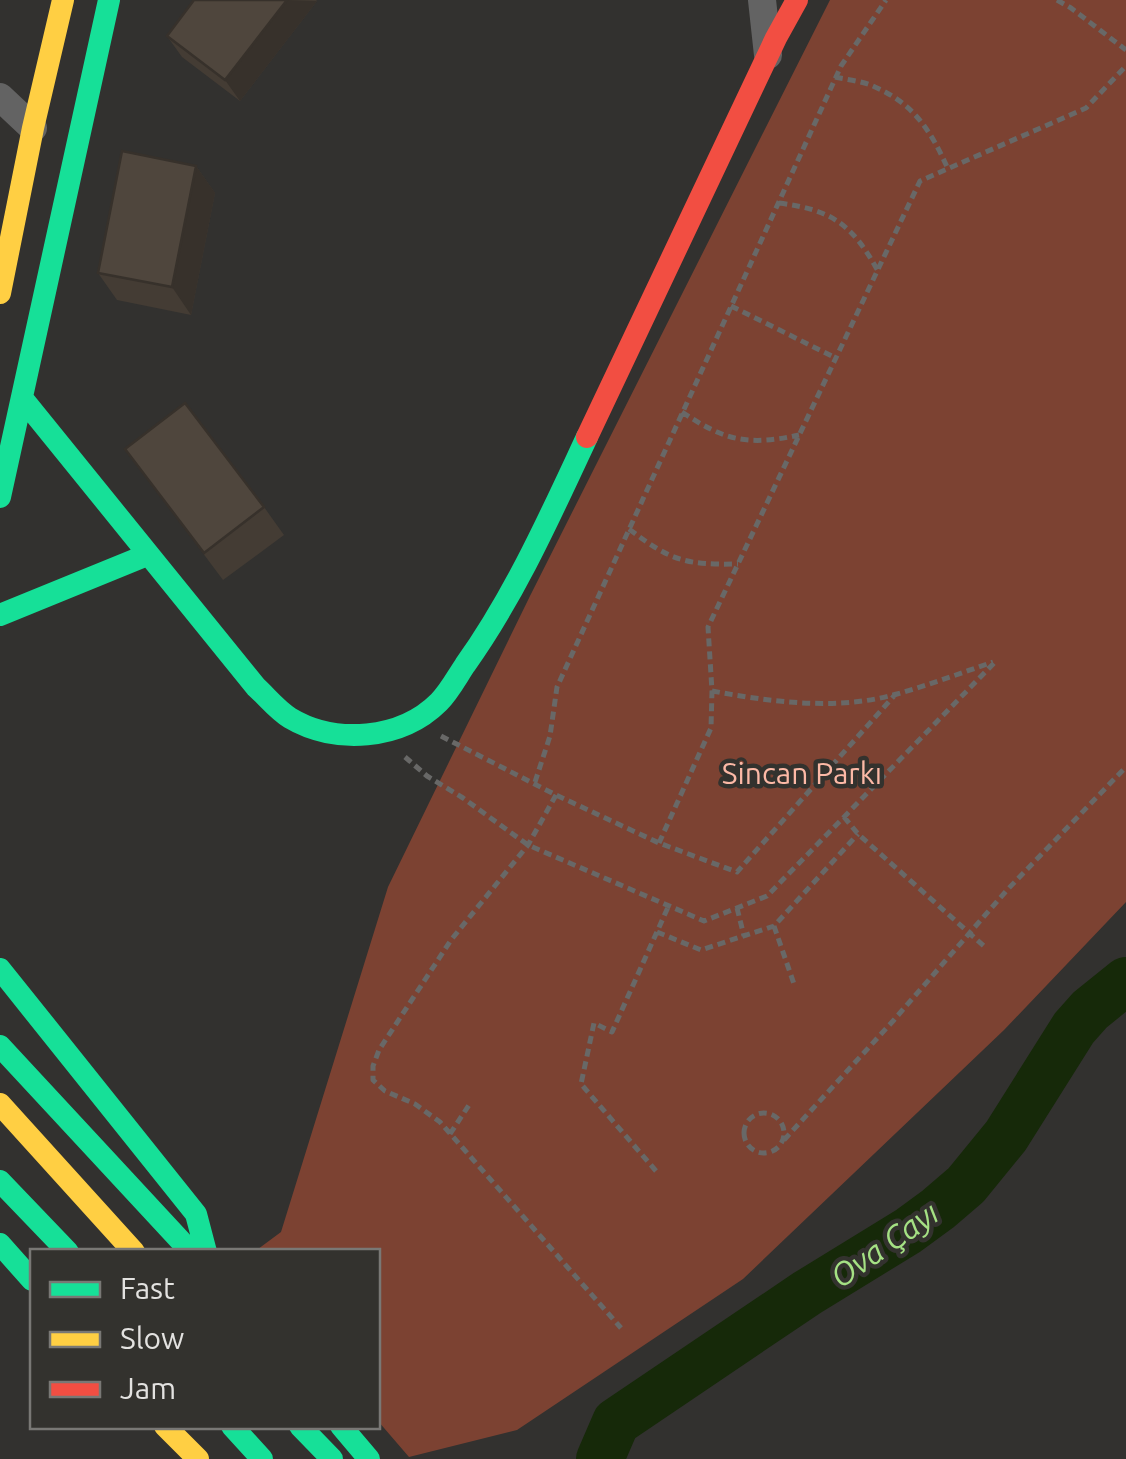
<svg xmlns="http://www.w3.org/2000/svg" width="1126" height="1459" font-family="Ubuntu,sans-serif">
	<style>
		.green { fill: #7c4232 }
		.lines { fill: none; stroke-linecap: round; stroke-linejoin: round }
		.river { stroke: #162909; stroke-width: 48 }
		.path { stroke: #686867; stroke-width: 5; stroke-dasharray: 8 5; stroke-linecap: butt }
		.street { stroke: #636363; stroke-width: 28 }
		.fast { stroke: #16e098; stroke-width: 22 }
		.slow { stroke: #ffcf43; stroke-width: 22 }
		.jam { stroke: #f24e42; stroke-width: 22 }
		.wall { fill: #443c34 }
		.shaded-wall { fill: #37312b }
		.building { fill: #4f463d; stroke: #37312b; stroke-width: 2.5 }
		.labels { text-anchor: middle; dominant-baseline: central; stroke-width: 9; stroke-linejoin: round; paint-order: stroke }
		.park-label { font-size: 30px; fill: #fcb9a6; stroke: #33322e }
		.water-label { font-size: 32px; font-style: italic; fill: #a5e184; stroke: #33322e }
	</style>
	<rect width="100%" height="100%" fill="#32312f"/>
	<path class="green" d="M830,0H1126V902L1004,1030L743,1279L517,1430L409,1457L378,1421V1252H254L281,1232L388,887L530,596Z"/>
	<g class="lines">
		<path class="river" d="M600,1459L616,1422L807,1293L908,1231L938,1209L966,1185L1006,1136L1074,1028L1090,1010L1126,981"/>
		<path class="path" d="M1057,0L1071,8L1126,50
			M835,77C848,80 863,81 875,87C914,104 931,131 948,169
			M779,203C832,210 852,224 878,271
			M731,306L836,358
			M682,412C725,441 748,446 799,435
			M629,529C671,561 685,565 738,564
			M712,691C772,702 837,711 897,694C929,685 961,673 993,662
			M441,736L556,795L659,843L737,872L894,696
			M405,757L427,776L463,798L528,845L704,921L767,896L996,661
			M535,782L550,736L557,687L841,66L886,0
			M556,795L528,845L451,940L379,1050L373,1066V1080L385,1091L415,1104L440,1122L621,1328
			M844,817L858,834L985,947
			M659,843L711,728L712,691L708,627L920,181L1086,108L1126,66
			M737,908L744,936
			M774,926L794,984
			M657,932L701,950L774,926L858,834
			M744 1133a20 20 0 1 1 40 0a20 20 0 1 1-40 0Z
			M450,1134L469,1105
			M784,1140L893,1021L1007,890L1126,767
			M656,1171L581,1084L594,1023L612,1032L669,905"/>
		<path class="street" d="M762,0L768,55
			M0,97L33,128"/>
		<path class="fast" d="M22,398L256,687C267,697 277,710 290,718C335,745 401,740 439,702C449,692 457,677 465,665C515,595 551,514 587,437
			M0,497L109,0
			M0,615L147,555
			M0,969L196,1214L206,1252
			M0,1046L191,1252
			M0,1181L68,1252
			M0,1244L32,1280
			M232,1426L262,1459
			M300,1426L332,1459
			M341,1426L369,1459"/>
		<path class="slow" d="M0,293L33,128L63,0
			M0,1104L134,1252
			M165,1426L198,1459"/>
		<path class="jam" d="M587,437L776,38L797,0"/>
	</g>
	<path class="wall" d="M194,0H316L317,1L240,101L182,57L167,36Z
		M196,166L215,193L191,315L117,300L98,273Z
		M125,449L264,507L284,535L223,580Z"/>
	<path class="shaded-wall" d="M287,0L317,1L240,101L225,80Z
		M196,166L215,193L191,315L172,287Z"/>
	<path class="building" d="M194,0H287L225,80L167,36Z
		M122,151L196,166L172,287L98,273Z
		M185,403L264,507L204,553L125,449Z"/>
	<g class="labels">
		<g class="park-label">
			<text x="802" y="773">Sincan Parkı</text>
		</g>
		<g class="water-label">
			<text transform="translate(884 1244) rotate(-35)">Ova Çayı</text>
		</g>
	</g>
	<rect x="30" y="1249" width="350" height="180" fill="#33322e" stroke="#797875" stroke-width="2.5"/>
	<rect x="50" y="1282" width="50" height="15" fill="#16e098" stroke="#797875" stroke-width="2.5"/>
	<text x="120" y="1299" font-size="30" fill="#e3e2e0">Fast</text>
	<rect x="50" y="1332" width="50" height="15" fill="#ffcf43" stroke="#797875" stroke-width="2.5"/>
	<text x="120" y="1349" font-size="30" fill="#e3e2e0">Slow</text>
	<rect x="50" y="1382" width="50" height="15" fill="#f24e42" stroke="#797875" stroke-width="2.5"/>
	<text x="120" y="1399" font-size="30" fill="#e3e2e0">Jam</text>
</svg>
